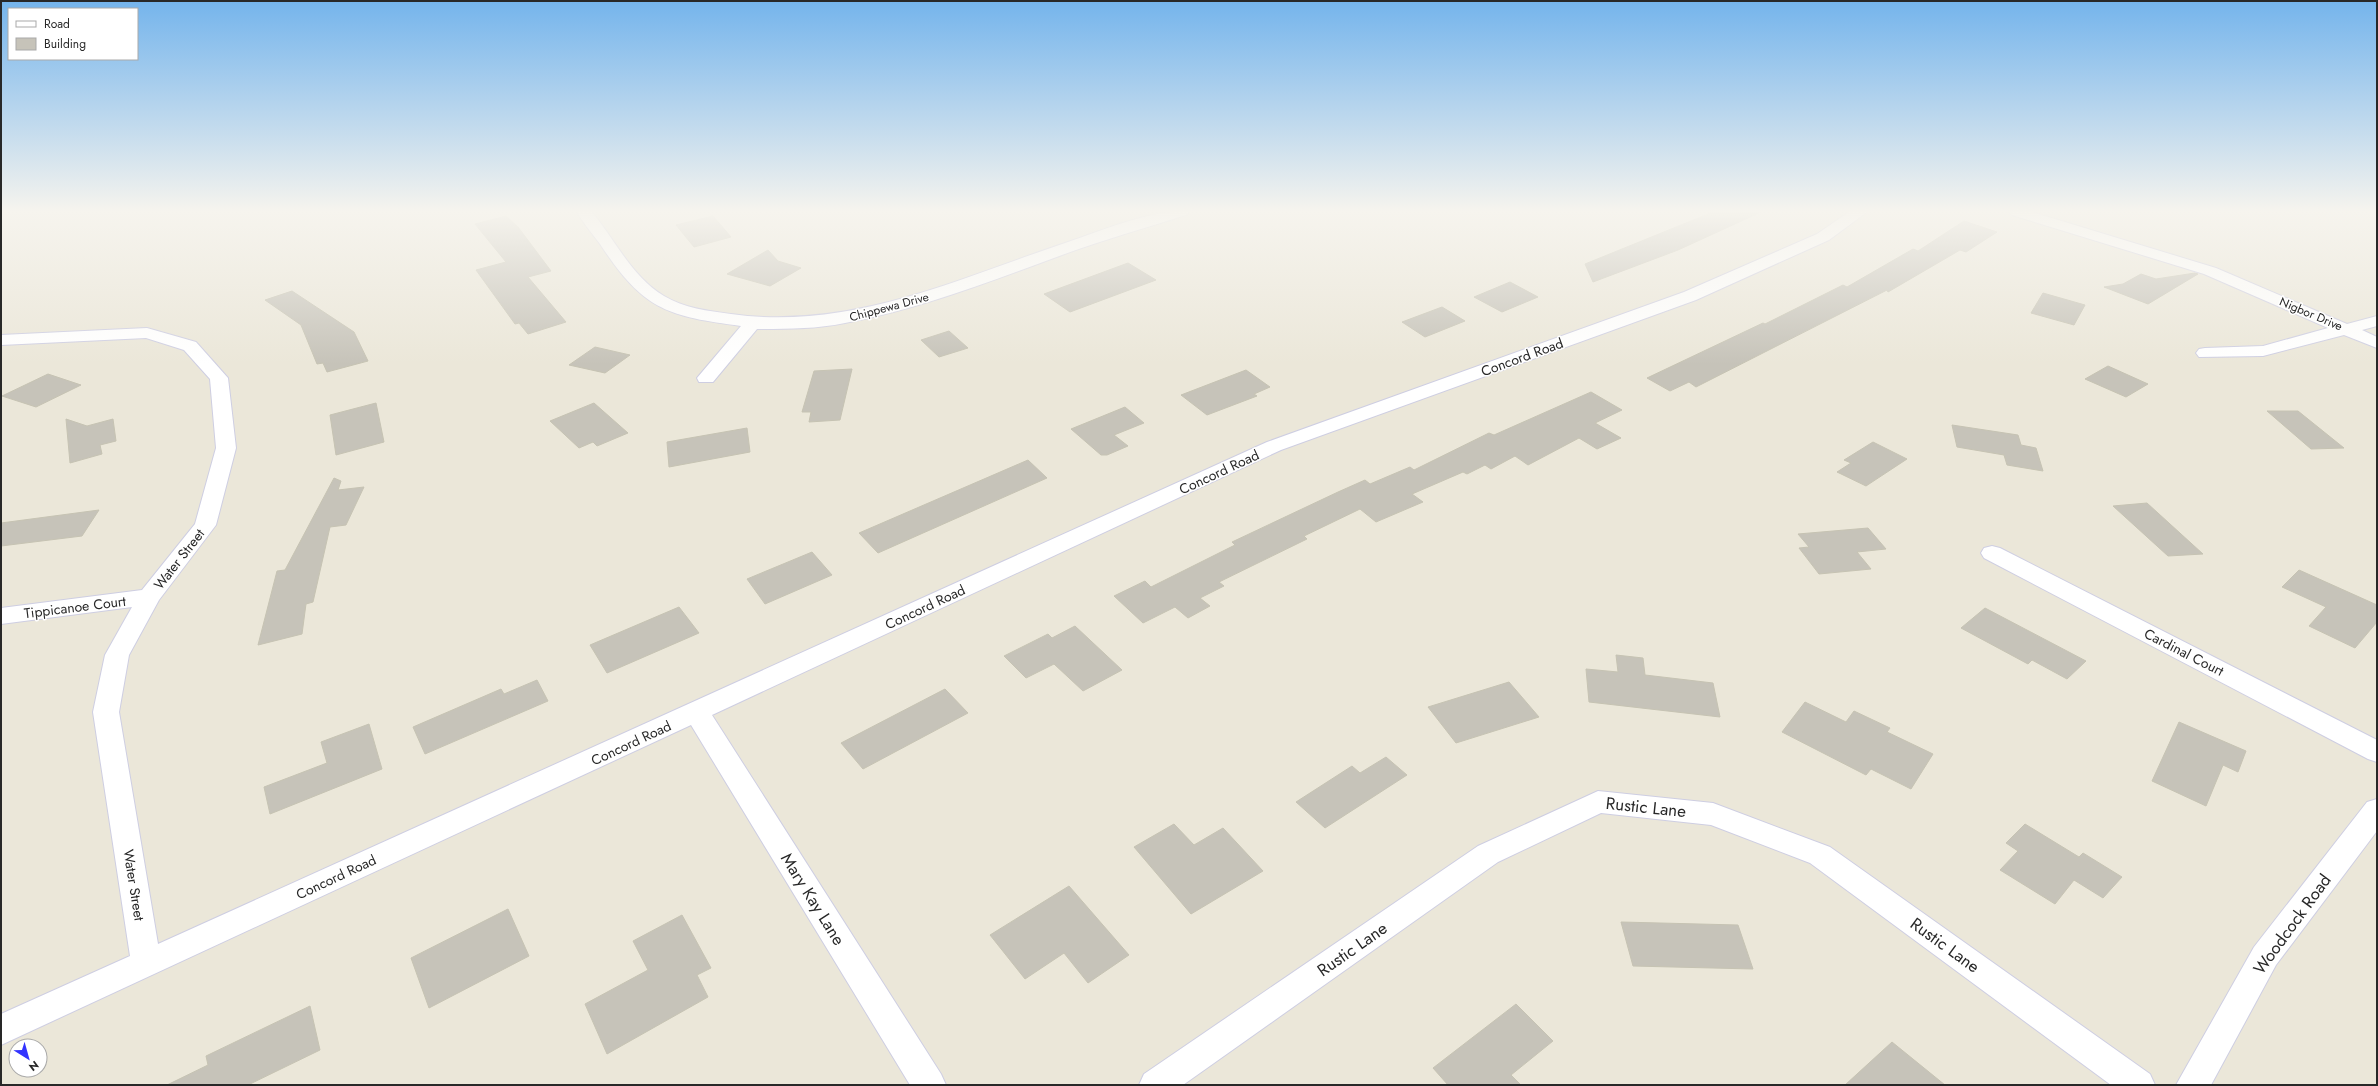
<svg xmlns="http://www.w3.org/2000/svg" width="2378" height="1086" font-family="Jost,sans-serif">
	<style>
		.building { fill: #c6c3b9; stroke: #c6c3b3 }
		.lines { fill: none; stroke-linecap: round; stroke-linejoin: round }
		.minor-casing { stroke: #cecee2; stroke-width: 2 }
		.minor { fill: #fff; fill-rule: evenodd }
		.labels { text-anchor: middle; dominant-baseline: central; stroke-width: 3; stroke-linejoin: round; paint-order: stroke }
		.far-street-label { font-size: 12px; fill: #282828; stroke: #fff }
		.street-label { font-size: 14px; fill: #282828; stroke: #fff }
		.near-street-label { font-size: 17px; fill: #282828; stroke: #fff }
	</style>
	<rect width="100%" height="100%" fill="#ebe7d9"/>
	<path class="building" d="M1713,212H1761L1678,250L1593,282L1585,264Z
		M506,216L518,227L551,271L528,277L566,322L528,334L519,323L515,324L476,270L506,262L475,224Z
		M713,216L731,237L694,247L676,225Z
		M1964,221L1997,232L1966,252L1960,250L1888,292L1887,290L1696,387L1689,382L1670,391L1647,378L1763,323L1765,324L1843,285L1847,287L1913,249L1918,251Z
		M768,250L778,261L801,268L770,286L727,274Z
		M1128,263L1156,280L1070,312L1044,294Z
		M2195,273L2198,274L2148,304L2104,287L2123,284L2141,274L2156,279Z
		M1510,282L1538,297L1502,312L1474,297Z
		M292,291L354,332L368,361L327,372L323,363L317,364L301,325L265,300Z
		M2043,293L2085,305L2074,325L2031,313Z
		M1442,307L1465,321L1425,337L1402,322Z
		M949,331L968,348L939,357L921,340Z
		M595,347L630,355L605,373L569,365Z
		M2108,366L2148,384L2126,397L2085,379Z
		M852,369L840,420L809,422L811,412H802L814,371Z
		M1246,370L1270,387L1254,394L1257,396L1207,415L1181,395Z
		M48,374L81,385L36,407L2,396Z
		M1591,392L1622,410L1595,423L1621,438L1597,449L1579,438L1528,465L1515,456L1491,469L1485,465L1467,474L1463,472L1412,494L1423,502L1376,522L1360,509L1304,536L1307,539L1219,582L1224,586L1200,598L1210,606L1188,618L1175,607L1143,623L1114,596L1145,581L1151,587L1235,545L1232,542L1338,492L1365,480L1370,484L1410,467L1414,470L1489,433L1494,435Z
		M376,403L384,442L336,455L330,415Z
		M594,403L628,433L597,446L593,442L579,448L550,421Z
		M1125,407L1144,423L1114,435L1128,446L1107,455H1101L1071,429Z
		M2267,411H2298L2344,448L2311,449Z
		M66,419L87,426L113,419L116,441L100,445L102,454L70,463Z
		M1952,425L2018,435L2021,445L2036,448L2043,471L2007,465L2004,455L1957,447Z
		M747,428L750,452L669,467L667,442Z
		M1873,442L1907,459L1866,486L1837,472L1851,463L1844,460Z
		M1028,460L1047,478L878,553L859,533Z
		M334,478L341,481L338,490L364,487L346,525L330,527L313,602L306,604L302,634L258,645L277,571L285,570Z
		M2147,503L2203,554L2168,556L2113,506Z
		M99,510L82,536L1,546V523Z
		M1868,528L1886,549L1857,552L1871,569L1819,574L1799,548L1809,547L1798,534Z
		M812,552L832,575L765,604L747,579Z
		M2299,570L2377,605V622L2355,648L2309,626L2326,607L2282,587Z
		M679,607L699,633L607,673L590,645Z
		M1985,608L2086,661L2067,679L2032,660L2028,664L1961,628Z
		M1075,626L1122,670L1083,691L1054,664L1026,678L1004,656L1048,634L1052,638Z
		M1616,655L1643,658L1645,675L1713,683L1720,717L1589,702L1586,669L1618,672Z
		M537,680L548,701L425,754L413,727L501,689L504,694Z
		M1509,682L1539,717L1456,743L1428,707Z
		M945,689L968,713L863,769L841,743Z
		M1805,702L1846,722L1854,711L1890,728L1887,732L1933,754L1911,789L1871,769L1866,775L1782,732Z
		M2179,722L2246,751L2238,772L2223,765L2206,806L2152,781Z
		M369,724L382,769L270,814L264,787L327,763L321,742Z
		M1386,757L1407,775L1325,828L1296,802L1352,766L1360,773Z
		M1174,824L1194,845L1223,828L1263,871L1191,914L1134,847Z
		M2025,824L2079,857L2083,853L2122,877L2103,898L2074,880L2055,904L2000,870L2018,851L2006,843Z
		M1069,886L1129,955L1088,983L1064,953L1025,979L990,935Z
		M508,909L529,956L429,1008L411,958Z
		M682,915L711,968L697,975L708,997L607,1054L585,1004L648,970L633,941Z
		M1621,922L1738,925L1753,969L1633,966Z
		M1516,1004L1553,1041L1511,1075L1521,1085H1448L1433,1068Z
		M310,1006L320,1050L248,1085H167L208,1065L206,1056Z
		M1892,1042L1945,1085H1845Z"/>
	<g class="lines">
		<g class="minor-casing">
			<path id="minor" d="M577,212H592C615,240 632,277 664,296C684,308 708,311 731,314C850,331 957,279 1068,242C1104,230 1151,209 1189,212L1186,215C1145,228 1103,240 1062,255C991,281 920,309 845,323C816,329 787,329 757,329L713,382H699L697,378L741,326C665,316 643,309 600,244C592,233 583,223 577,212Z
				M1849,212H1867L1829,240L1696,300L1281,450L712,715L941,1074L946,1085H910L691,725L1,1045V1014L130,956L93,712L105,655L132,607L1,624V608L142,590L195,524L216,448L210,379L184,350L146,338L1,345V335L147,328L196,342L228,378L236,448L216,525L159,600L129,655L119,712L158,944L1267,442L1684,292L1817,234Z
				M2009,212H2032L2216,268L2347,324L2377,316V326L2362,330L2377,337V348L2344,335L2263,356L2199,357L2196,353L2199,349L2205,348L2263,346L2328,328L2204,274L2012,215Z
				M1992,546L2000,548L2377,740V762L2368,759L1984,558L1981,553L1984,548Z
				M1598,791L1713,803L1830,847L2150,1074L2155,1085H2111L1810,863L1711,825L1601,813L1498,862L1183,1085H1139L1144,1074L1478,846Z
				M2377,799V831L2276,965L2211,1085H2176L2254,947L2367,802Z"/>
		</g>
		<use href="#minor" class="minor"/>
	</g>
	<linearGradient id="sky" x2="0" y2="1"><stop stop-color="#74b4ec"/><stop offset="0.58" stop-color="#f6f4ee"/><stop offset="1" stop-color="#f6f4ee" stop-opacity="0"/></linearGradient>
	<rect width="2378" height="364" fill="url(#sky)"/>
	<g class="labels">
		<g class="far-street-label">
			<text transform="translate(889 307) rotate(-15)">Chippewa Drive</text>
			<text transform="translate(2311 314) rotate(23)">Nigbor Drive</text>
		</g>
		<g class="street-label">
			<text transform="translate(1522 357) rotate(-20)">Concord Road</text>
			<text transform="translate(1219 472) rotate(-25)">Concord Road</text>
			<text transform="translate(179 559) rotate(-52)">Water Street</text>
			<text transform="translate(75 607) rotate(-7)">Tippicanoe Court</text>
			<text transform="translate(925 607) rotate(-25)">Concord Road</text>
			<text transform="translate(2184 652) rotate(27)">Cardinal Court</text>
			<text transform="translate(631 743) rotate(-25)">Concord Road</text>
			<text transform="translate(336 877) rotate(-25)">Concord Road</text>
			<text transform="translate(134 885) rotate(81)">Water Street</text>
		</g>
		<g class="near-street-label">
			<text transform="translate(1646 807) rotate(6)">Rustic Lane</text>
			<text transform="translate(813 899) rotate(58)">Mary Kay Lane</text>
			<text transform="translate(2292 924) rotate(-54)">Woodcock Road</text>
			<text transform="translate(1945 945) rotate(36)">Rustic Lane</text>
			<text transform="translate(1352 949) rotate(-35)">Rustic Lane</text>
		</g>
	</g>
	<rect width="2378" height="1086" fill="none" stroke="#282828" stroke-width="4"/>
	<rect x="8" y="8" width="130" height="52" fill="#ffffff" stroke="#a9a9a9"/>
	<rect x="16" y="21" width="20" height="6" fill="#ffffff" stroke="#a9a9a9"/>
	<text x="44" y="28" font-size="12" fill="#282828">Road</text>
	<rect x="16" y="38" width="20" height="12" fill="#c6c3b9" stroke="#a9a9a9"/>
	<text x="44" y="48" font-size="12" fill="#282828">Building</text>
	<g transform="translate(28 1058) rotate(143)"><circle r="19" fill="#ffffff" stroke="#a9a9a9"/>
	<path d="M0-3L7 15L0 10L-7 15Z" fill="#3233ff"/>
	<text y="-6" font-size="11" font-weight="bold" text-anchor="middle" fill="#282828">N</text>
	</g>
</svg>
